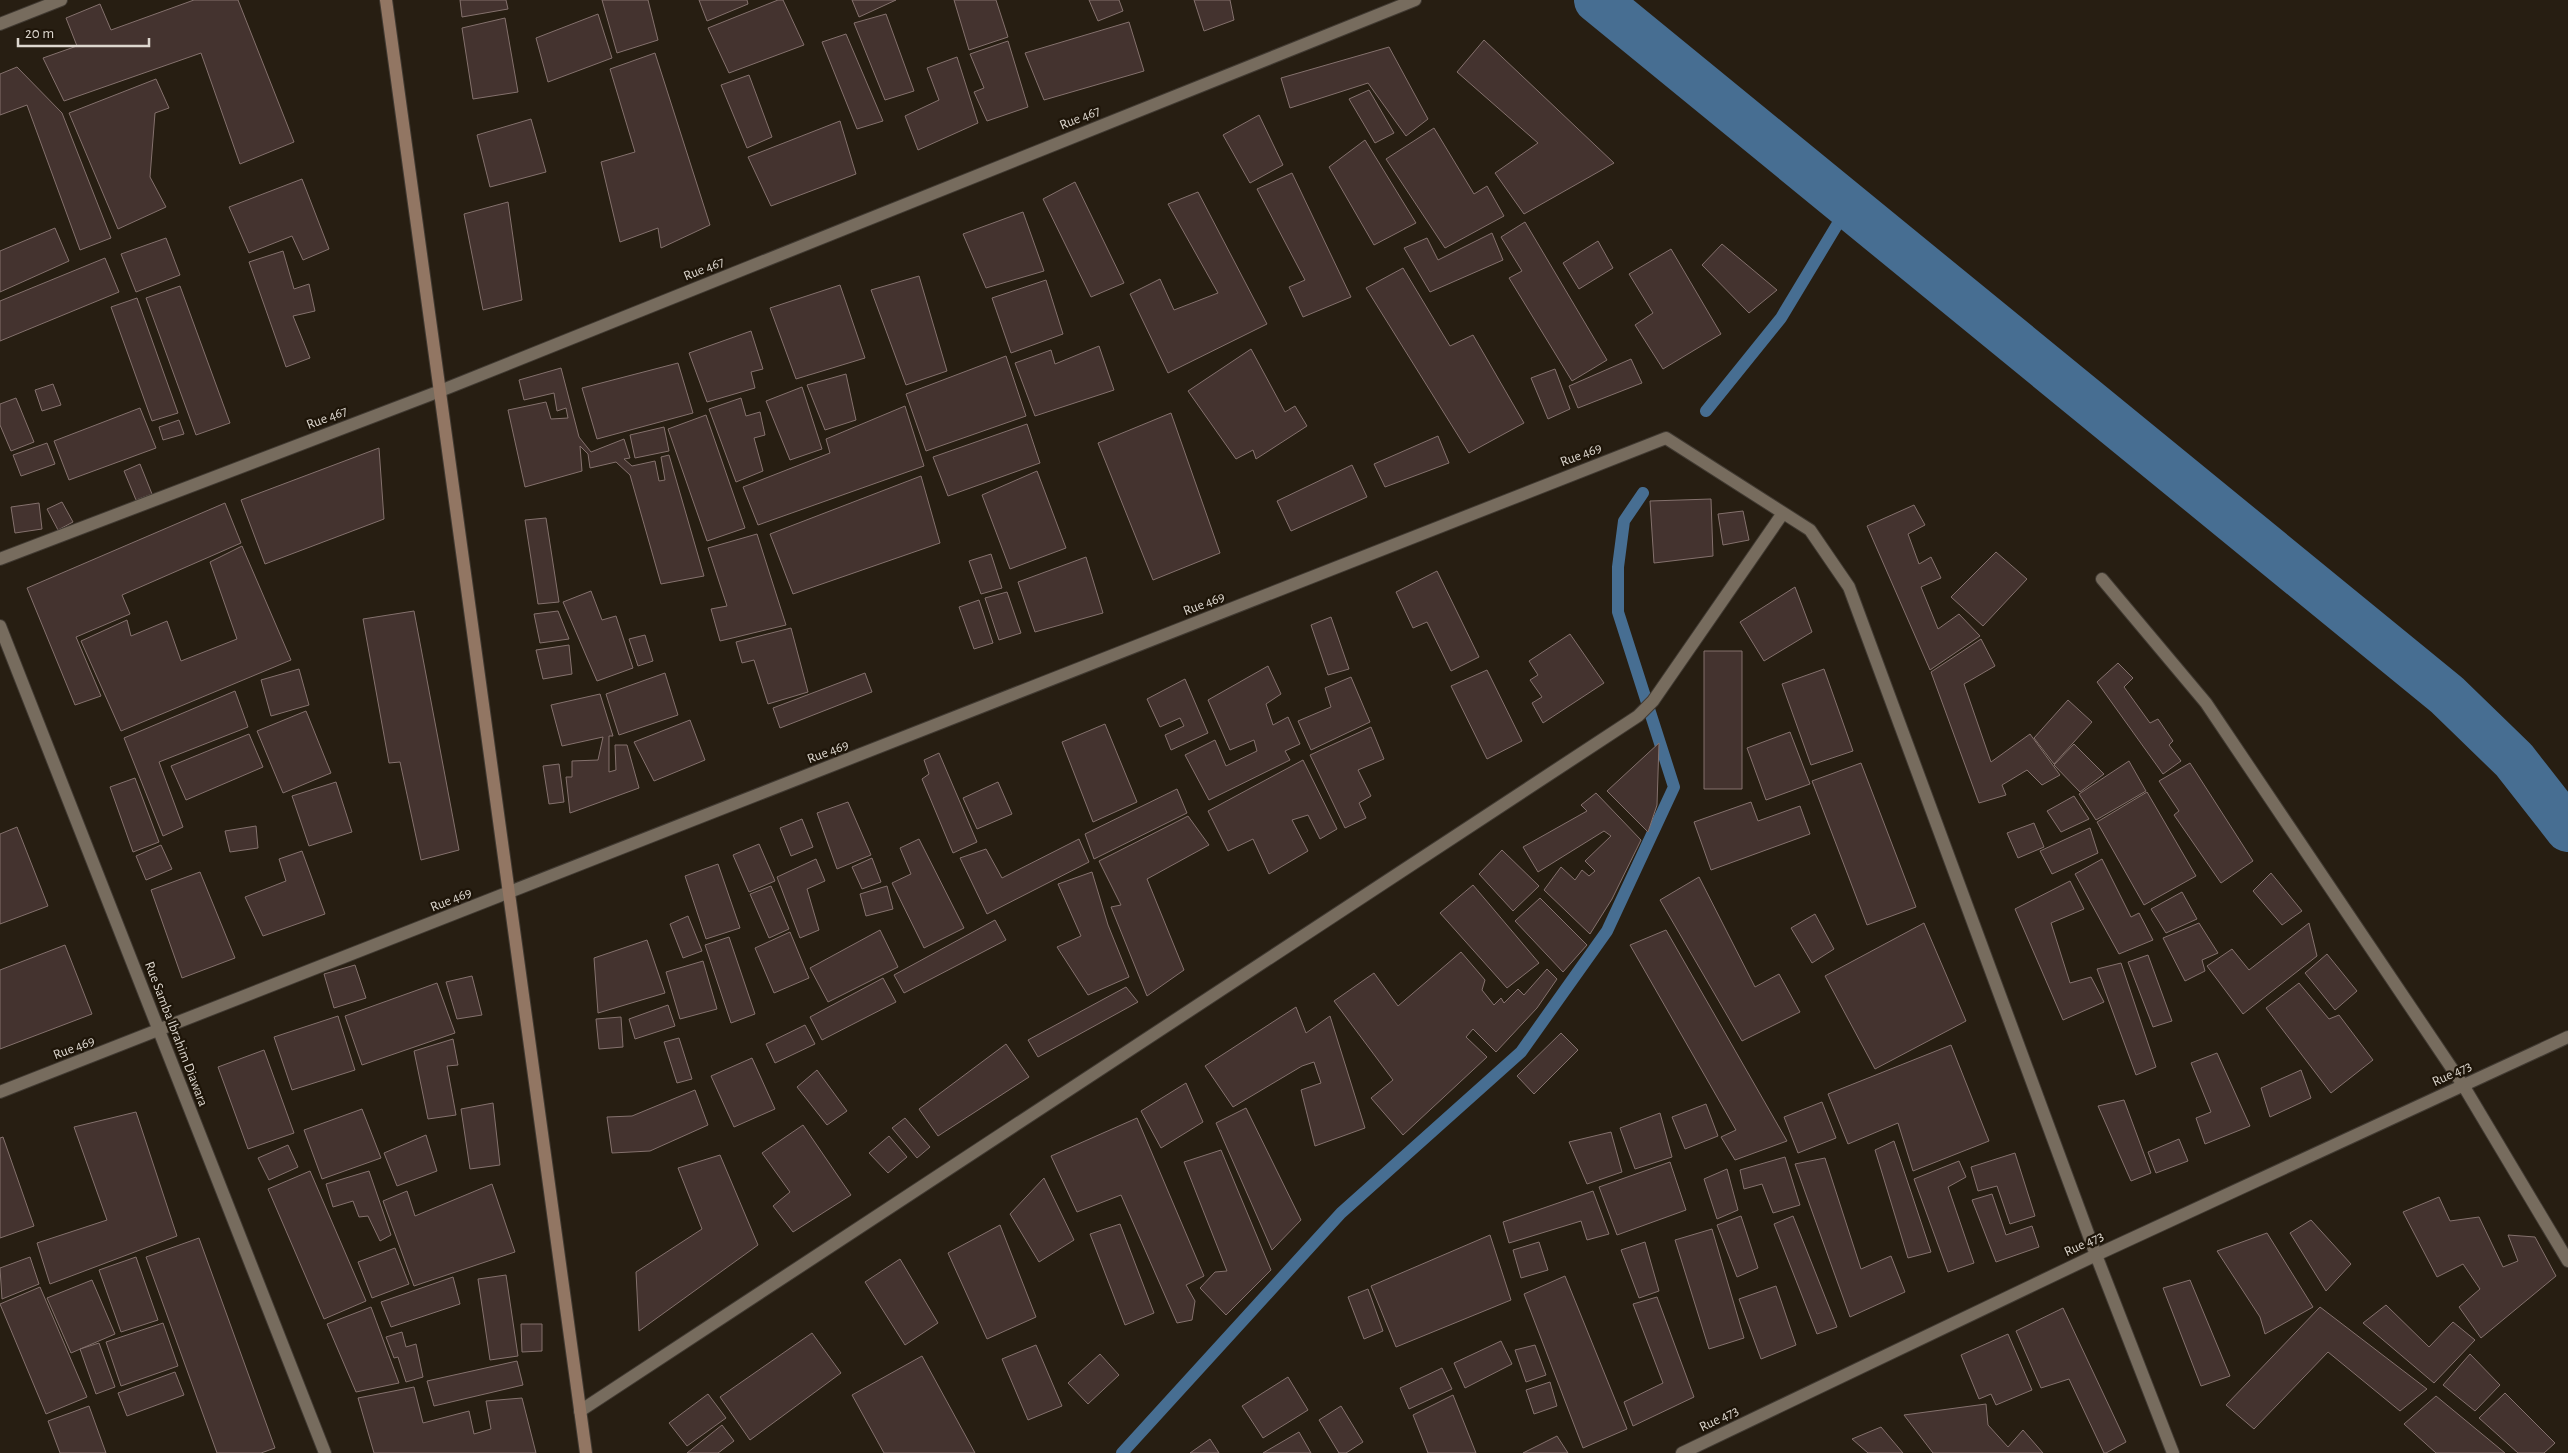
<svg xmlns="http://www.w3.org/2000/svg" width="2568" height="1453" font-family="'Alegreya Sans',sans-serif">
	<style>
		.lines { fill: none; stroke-linecap: round; stroke-linejoin: round }
		.stream { stroke: #476e92; stroke-width: 12 }
		.canal { stroke: #476e92; stroke-width: 46 }
		.building { fill: #44332f; stroke: #84716d }
		.street-casing { stroke: #413a32; stroke-width: 14 }
		.secondary-casing { stroke: #413a32; stroke-width: 14 }
		.street { stroke: #776c5e; stroke-width: 12 }
		.secondary { stroke: #927663; stroke-width: 12 }
		.labels { text-anchor: middle; dominant-baseline: central; stroke-width: 4.5; stroke-linejoin: round; paint-order: stroke }
		.street-label { font-size: 14px; fill: #ddd7cf; stroke: #1e1509 }
	</style>
	<rect width="100%" height="100%" fill="#271e12"/>
	<g class="lines">
		<path class="stream" d="M1706,411L1781,318L1849,205
			M1122,1453L1341,1213L1521,1052L1607,931L1674,787L1618,612V567L1624,521L1643,493"/>
		<path class="canal" d="M1597,0L2447,695L2514,760L2568,829"/>
	</g>
	<path class="building" d="M194,0H238L294,142L240,164L201,53L64,101L43,58L77,46L66,18L100,4L111,30Z
		M460,0H506L508,9L462,17Z
		M602,0H648L658,40L617,53Z
		M699,0H747L748,4L707,21Z
		M778,0H783L804,45L729,73L708,28Z
		M852,0H896L859,17Z
		M954,0H996L1008,37L969,50Z
		M1089,0H1119L1123,11L1098,21Z
		M1194,0H1230L1234,20L1204,31Z
		M598,14L612,58L548,82L536,38Z
		M886,14L914,91L885,100L854,23Z
		M505,18L518,92L473,99L462,28Z
		M1129,22L1144,71L1044,100L1025,53Z
		M846,34L883,121L857,129L822,42Z
		M1484,40L1614,163L1524,214L1495,173L1538,143L1457,72Z
		M1008,41L1028,107L987,121L974,92L984,88L970,54Z
		M1389,47L1428,119L1406,136L1368,83L1290,108L1281,78Z
		M655,53L710,225L661,248L658,228L620,242L601,162L635,152L610,69Z
		M957,57L978,123L918,150L905,116L939,100L927,68Z
		M17,67L62,113L111,238L80,250L27,105L0,115V74Z
		M749,75L772,137L747,148L721,85Z
		M156,79L169,108L155,113L150,177L166,207L118,229L69,113Z
		M1369,90L1394,133L1375,143L1349,99Z
		M1259,115L1283,165L1250,183L1223,135Z
		M531,119L546,172L490,187L477,135Z
		M840,121L856,174L771,206L748,157Z
		M1434,128L1474,194L1487,186L1504,216L1445,248L1386,159Z
		M1365,140L1416,223L1374,245L1329,167Z
		M1292,173L1351,297L1303,317L1289,287L1305,280L1257,189Z
		M302,179L329,249L303,260L292,236L249,253L229,207Z
		M1075,182L1124,283L1091,297L1043,199Z
		M1198,192L1267,324L1168,373L1130,294L1160,279L1174,310L1218,293L1168,204Z
		M508,202L522,300L483,310L464,214Z
		M1023,212L1044,271L986,288L963,234Z
		M1525,222L1607,360L1572,381L1509,278L1522,271L1501,237Z
		M55,228L69,261L0,292V251Z
		M1492,233L1503,260L1430,292L1404,248L1427,238L1438,260Z
		M166,238L180,275L136,292L121,254Z
		M1598,241L1613,268L1579,289L1563,263Z
		M1722,244L1777,290L1749,313L1702,265Z
		M1671,249L1721,334L1663,369L1635,325L1653,313L1629,274Z
		M283,251L294,289L309,284L315,311L293,316L310,358L286,367L249,262Z
		M105,258L119,292L0,341V301Z
		M1403,268L1450,346L1473,335L1524,423L1469,453L1366,288Z
		M919,276L947,371L906,385L871,290Z
		M1046,280L1063,334L1011,353L992,298Z
		M840,285L865,358L796,379L770,308Z
		M180,286L230,423L196,435L146,298Z
		M137,298L178,413L152,421L111,307Z
		M751,331L763,369L751,372L755,388L707,402L689,353Z
		M1099,346L1114,390L1035,416L1015,363L1051,350L1055,364Z
		M1251,349L1285,412L1295,406L1307,426L1256,459L1253,450L1236,459L1188,391Z
		M1006,356L1026,416L926,451L906,394Z
		M1631,359L1642,383L1578,408L1569,386Z
		M678,363L693,413L597,439L582,388Z
		M561,368L579,437L591,452L624,439L630,458L624,459L632,466L655,461L659,481L665,480L661,457L669,455L704,576L661,584L630,475L616,462L590,468L588,454L580,446L582,471L525,487L508,410L546,402L551,419L568,418L566,408L557,411L554,393L524,400L519,380Z
		M1555,369L1570,409L1548,419L1531,378Z
		M846,374L856,420L825,430L807,385Z
		M53,384L61,405L42,411L35,390Z
		M802,387L822,449L790,460L766,401Z
		M16,398L34,442L11,451L0,425V404Z
		M741,398L746,416L760,412L765,435L754,438L763,471L736,482L709,409Z
		M905,406L924,466L758,525L743,487L830,453L826,439Z
		M140,408L156,448L69,480L54,441Z
		M1171,413L1220,553L1153,580L1098,443Z
		M706,415L745,528L707,541L668,429Z
		M179,420L184,434L163,440L159,427Z
		M1027,424L1040,463L948,496L933,457Z
		M664,427L669,451L635,458L630,435Z
		M1438,436L1449,463L1385,487L1374,464Z
		M47,443L55,464L21,476L13,455Z
		M379,448L384,519L265,564L241,500Z
		M140,464L152,494L136,500L124,471Z
		M1352,465L1367,497L1291,531L1277,501Z
		M1037,471L1066,548L1010,569L982,495Z
		M921,476L940,543L793,594L770,534Z
		M1711,499L1713,556L1654,563L1650,501Z
		M62,502L73,522L58,530L47,509Z
		M39,503L42,529L15,533L11,507Z
		M225,503L241,543L122,595L130,614L76,637L101,696L75,705L27,588Z
		M1914,505L1925,525L1908,534L1919,564L1931,557L1941,578L1921,587L1938,629L1959,614L1980,636L1930,670L1867,526Z
		M1743,511L1749,540L1723,545L1718,514Z
		M546,518L559,602L538,604L525,520Z
		M757,534L786,625L720,641L711,609L727,606L708,548Z
		M242,546L291,660L121,731L81,641L127,620L131,636L167,621L181,661L237,639L210,562Z
		M1996,552L2027,579L1983,626L1951,597Z
		M991,554L1002,588L981,594L969,561Z
		M1086,557L1103,613L1035,632L1018,582Z
		M1437,571L1479,657L1451,671L1427,622L1413,628L1396,592Z
		M1795,587L1812,632L1764,661L1740,622Z
		M591,591L602,620L616,616L633,668L597,681L563,602Z
		M1007,592L1021,633L999,640L985,598Z
		M979,600L993,643L974,649L959,607Z
		M414,611L459,850L421,860L400,762L389,763L363,619Z
		M558,611L569,639L540,643L534,614Z
		M1331,617L1349,669L1328,675L1311,625Z
		M791,628L808,692L768,704L754,660L742,663L736,642Z
		M1570,634L1604,683L1543,723L1532,703L1542,697L1530,680L1538,675L1529,661Z
		M645,635L653,661L638,666L629,639Z
		M1981,639L1995,666L1964,684L1991,762L2030,734L2060,775L2042,785L2027,770L2002,785L2006,795L1979,803L1931,672Z
		M569,645L572,674L543,679L536,650Z
		M1704,651H1742V789H1704Z
		M2118,663L2133,678L2124,687L2150,723L2158,719L2173,741L2169,745L2181,761L2163,774L2097,682Z
		M1268,666L1281,694L1266,704L1273,725L1288,717L1300,744L1285,751L1290,760L1209,800L1185,755L1215,740L1226,766L1257,751L1254,740L1230,750L1208,700Z
		M299,669L309,705L271,716L261,680Z
		M1824,669L1853,751L1811,765L1782,684Z
		M1487,670L1522,741L1487,759L1451,686Z
		M665,673L678,715L619,735L606,694Z
		M865,673L872,692L780,728L773,708Z
		M1351,677L1370,722L1311,750L1298,721L1331,707L1325,688Z
		M1185,679L1208,733L1171,750L1165,735L1184,726L1180,718L1160,727L1147,699Z
		M235,691L248,727L159,762L183,827L163,836L124,738Z
		M600,694L613,736H609V772L616,770L615,745H627L639,788L570,813L566,777H572V761L598,760L603,737L562,746L551,705Z
		M2068,700L2092,722L2054,764L2034,738Z
		M306,711L331,773L283,793L257,731Z
		M690,720L705,760L654,781L634,742Z
		M1105,724L1137,802L1093,822L1062,742Z
		M1371,727L1384,759L1358,770L1371,796L1359,803L1366,818L1345,828L1310,755Z
		M1790,732L1810,784L1766,800L1747,748Z
		M249,734L263,767L186,800L171,766Z
		M1659,743L1657,805L1648,832L1607,791Z
		M2074,744L2104,774L2080,792L2054,765Z
		M939,753L977,842L953,853L922,779L929,774L924,760Z
		M1303,760L1337,829L1320,839L1308,815L1292,820L1308,851L1269,874L1253,839L1228,851L1208,811Z
		M2129,761L2146,791L2096,820L2079,794Z
		M1861,763L1916,907L1867,925L1812,781Z
		M2190,763L2253,861L2221,883L2174,815L2179,811L2159,781Z
		M559,764L564,802L549,804L543,766Z
		M135,778L159,842L133,852L110,787Z
		M336,782L352,832L309,846L292,796Z
		M998,782L1012,814L977,829L963,798Z
		M1177,789L1187,813L1094,859L1085,834Z
		M2147,792L2196,876L2144,905L2097,822Z
		M1596,793L1641,840L1612,899L1590,934L1544,890L1561,867L1575,880L1582,870L1589,876L1595,871L1585,861L1611,836L1604,831L1538,872L1523,847L1587,811L1581,805Z
		M2074,796L2089,819L2061,832L2047,811Z
		M848,802L871,855L837,869L817,813Z
		M1751,802L1758,821L1800,806L1810,834L1711,870L1694,822Z
		M1188,816L1209,845L1147,879L1184,970L1147,996L1111,907L1121,905L1099,861Z
		M802,819L813,847L791,856L780,828Z
		M2034,823L2044,847L2018,858L2007,833Z
		M256,826L258,848L230,852L225,831Z
		M17,827L48,906L0,924V834Z
		M2090,828L2098,853L2052,874L2040,851Z
		M919,839L964,928L924,948L892,883L911,874L900,848Z
		M1079,839L1089,862L987,914L960,858L986,849L1002,878Z
		M759,844L775,881L749,892L733,855Z
		M161,845L172,869L146,880L136,856Z
		M1502,850L1539,886L1513,911L1479,874Z
		M302,851L325,914L263,936L245,897L286,881L279,859Z
		M872,858L881,882L862,889L852,867Z
		M816,859L825,881L807,889L819,930L800,938L777,877Z
		M2102,859L2131,917L2139,913L2153,940L2119,954L2075,874Z
		M718,864L740,928L706,939L685,876Z
		M200,872L235,958L182,978L151,890Z
		M1092,872L1108,925L1129,977L1088,995L1057,947L1081,936L1058,884Z
		M2271,873L2302,911L2282,925L2253,891Z
		M1699,877L1755,987L1779,974L1800,1012L1742,1041L1660,900Z
		M2070,881L2084,909L2051,923L2070,983L2091,977L2104,1002L2063,1020L2015,909Z
		M1473,885L1539,963L1507,988L1440,913Z
		M771,886L789,929L769,938L750,894Z
		M887,886L893,909L866,916L860,894Z
		M2182,892L2197,919L2166,933L2151,909Z
		M1540,898L1587,945L1563,972L1515,921Z
		M1815,914L1834,949L1812,963L1791,928Z
		M688,916L702,951L683,958L670,924Z
		M995,920L1006,940L904,993L894,975Z
		M1924,923L1966,1021L1875,1069L1825,976Z
		M2199,923L2218,953L2202,960L2205,971L2185,981L2163,938Z
		M2309,923L2317,956L2243,1014L2207,966L2232,949L2249,970Z
		M880,930L898,967L828,1002L810,968Z
		M1666,930L1787,1141L1735,1160L1721,1137L1736,1130L1630,945Z
		M790,932L809,978L774,993L755,948Z
		M729,937L755,1014L731,1023L705,945Z
		M647,940L665,993L598,1013L594,958Z
		M65,945L92,1014L0,1049V970Z
		M1461,952L1485,980L1482,990L1494,1005L1501,998L1504,1003L1518,989L1524,995L1547,969L1557,979L1537,1008L1496,1052L1473,1029L1466,1037L1487,1057L1403,1135L1371,1098L1393,1080L1334,1001L1374,973L1398,1006Z
		M2327,954L2357,991L2335,1010L2305,973Z
		M2148,955L2172,1021L2153,1027L2128,962Z
		M703,961L717,1009L680,1019L666,972Z
		M2121,963L2156,1067L2136,1075L2097,969Z
		M355,965L366,998L334,1008L324,974Z
		M472,976L482,1015L457,1019L446,982Z
		M883,978L896,1002L822,1040L810,1017Z
		M437,983L455,1033L362,1065L345,1016Z
		M2299,983L2329,1019L2339,1015L2373,1060L2331,1093L2266,1008Z
		M1126,987L1138,1002L1038,1057L1028,1040Z
		M668,1005L675,1026L635,1039L629,1019Z
		M1296,1007L1306,1033L1330,1016L1365,1128L1315,1146L1301,1090L1321,1083L1314,1062L1302,1066L1233,1107L1205,1066Z
		M338,1016L355,1070L292,1090L274,1037Z
		M621,1017L623,1047L599,1049L596,1019Z
		M805,1025L815,1044L775,1063L766,1044Z
		M1561,1033L1578,1050L1534,1094L1517,1076Z
		M679,1038L692,1079L677,1083L664,1042Z
		M453,1039L458,1065L447,1066L456,1115L428,1119L414,1051Z
		M1006,1044L1029,1077L938,1136L919,1109Z
		M1951,1045L1989,1141L1913,1171L1898,1123L1848,1144L1828,1094Z
		M264,1050L294,1133L248,1149L218,1067Z
		M2217,1053L2250,1126L2205,1144L2196,1118L2211,1112L2191,1063Z
		M752,1058L775,1109L734,1127L711,1076Z
		M817,1070L847,1111L827,1125L797,1087Z
		M2301,1070L2311,1098L2270,1117L2261,1088Z
		M1186,1083L1203,1122L1161,1148L1141,1111Z
		M695,1090L708,1125L650,1151L612,1153L607,1117L632,1116Z
		M2124,1100L2151,1173L2131,1181L2098,1106Z
		M1822,1102L1836,1138L1798,1153L1784,1117Z
		M493,1103L500,1165L470,1169L461,1109Z
		M1706,1104L1718,1136L1685,1149L1672,1117Z
		M1246,1108L1301,1220L1272,1250L1216,1123Z
		M362,1109L381,1158L322,1179L304,1130Z
		M136,1112L177,1236L50,1284L37,1243L107,1220L74,1127Z
		M1660,1113L1672,1157L1635,1169L1620,1128Z
		M905,1118L930,1147L917,1158L892,1128Z
		M1137,1118L1204,1276L1186,1285L1195,1301L1192,1320L1177,1323L1121,1195L1077,1212L1051,1156Z
		M803,1125L851,1195L793,1232L773,1206L790,1192L762,1153Z
		M1611,1132L1622,1172L1587,1184L1569,1142Z
		M426,1135L437,1171L397,1186L384,1153Z
		M889,1136L907,1157L888,1173L869,1153Z
		M3,1137L34,1226L0,1238V1138Z
		M2179,1139L2188,1161L2156,1173L2148,1152Z
		M1894,1141L1931,1252L1908,1258L1875,1150Z
		M288,1145L298,1167L269,1180L258,1158Z
		M1221,1150L1271,1270L1226,1315L1200,1288L1215,1272L1227,1271L1184,1162Z
		M2015,1153L2035,1216L2010,1224L1997,1186L1978,1191L1971,1167Z
		M720,1155L758,1245L639,1331L636,1272L702,1229L678,1168Z
		M1785,1157L1800,1205L1773,1213L1762,1184L1744,1189L1740,1170Z
		M1825,1158L1861,1269L1891,1256L1905,1292L1850,1317L1795,1164Z
		M1959,1161L1966,1177L1948,1187L1974,1263L1948,1272L1914,1179Z
		M1670,1162L1686,1210L1617,1235L1599,1187Z
		M1727,1169L1738,1210L1717,1219L1704,1179Z
		M310,1171L366,1301L324,1319L268,1189Z
		M369,1171L391,1235L380,1241L368,1216L359,1217L353,1201L333,1207L326,1184Z
		M1044,1178L1074,1240L1039,1262L1010,1214Z
		M492,1184L515,1252L414,1286L383,1201L407,1191L415,1216Z
		M1593,1191L1609,1234L1587,1240L1581,1221L1509,1243L1503,1222Z
		M1992,1194L2006,1235L2032,1226L2039,1247L1996,1262L1972,1200Z
		M2439,1197L2450,1221L2479,1217L2503,1267L2518,1261L2508,1235L2535,1237L2556,1276L2481,1338L2459,1307L2480,1289L2463,1264L2437,1277L2403,1212Z
		M1741,1216L1758,1268L1737,1277L1717,1225Z
		M1793,1216L1837,1327L1817,1334L1774,1224Z
		M2311,1220L2351,1264L2326,1291L2290,1233Z
		M1120,1224L1154,1313L1125,1325L1090,1234Z
		M1000,1225L1036,1317L987,1339L948,1253Z
		M1712,1229L1744,1338L1709,1349L1675,1240Z
		M2267,1233L2313,1307L2265,1334L2260,1317L2217,1251Z
		M1490,1235L1511,1300L1396,1347L1371,1286Z
		M199,1238L275,1448L261,1453H217L146,1257Z
		M1539,1242L1548,1270L1521,1278L1513,1250Z
		M1645,1242L1659,1291L1639,1298L1621,1250Z
		M395,1248L409,1284L372,1298L358,1262Z
		M30,1257L39,1284L2,1299L0,1268Z
		M136,1257L158,1320L121,1332L99,1270Z
		M900,1259L938,1323L905,1345L865,1282Z
		M506,1275L518,1356L490,1360L478,1279Z
		M1565,1276L1627,1429L1583,1448L1524,1294Z
		M453,1277L460,1304L391,1327L381,1302Z
		M92,1280L115,1334L71,1353L47,1298Z
		M2190,1280L2230,1376L2201,1386L2163,1288Z
		M1776,1286L1796,1345L1761,1359L1739,1299Z
		M40,1287L87,1397L46,1414L0,1304Z
		M1368,1289L1383,1331L1364,1339L1348,1297Z
		M1657,1297L1694,1397L1633,1426L1624,1402L1663,1383L1633,1304Z
		M2386,1305L2429,1347L2453,1322L2475,1340L2434,1383L2363,1323Z
		M371,1307L399,1383L356,1392L327,1324Z
		M2320,1307L2427,1389L2400,1411L2328,1352L2254,1429L2226,1405Z
		M2063,1308L2126,1442L2106,1453H2104L2069,1379L2041,1388L2016,1331Z
		M163,1323L178,1366L121,1386L106,1342Z
		M521,1324H542V1351L522,1352Z
		M402,1332L406,1347L416,1344L423,1377L406,1382L398,1357L394,1358L386,1337Z
		M812,1333L841,1373L750,1440L720,1397Z
		M2008,1334L2032,1390L1996,1405L1991,1394L1979,1399L1961,1355Z
		M1501,1341L1512,1364L1465,1388L1454,1363Z
		M99,1343L115,1387L96,1394L80,1349Z
		M1036,1345L1062,1406L1028,1420L1002,1359Z
		M1535,1345L1546,1375L1526,1382L1515,1350Z
		M1100,1354L1119,1375L1088,1404L1068,1383Z
		M2470,1354L2500,1385L2475,1411L2443,1385Z
		M922,1356L975,1453H884L852,1395Z
		M517,1361L523,1385L434,1406L427,1381Z
		M1442,1368L1452,1389L1409,1409L1400,1388Z
		M175,1372L184,1395L127,1416L118,1393Z
		M1288,1377L1308,1410L1263,1438L1242,1406Z
		M1550,1382L1557,1406L1534,1414L1526,1390Z
		M414,1387L423,1423L469,1411L474,1434L491,1429L486,1401L522,1398L536,1453H374L358,1398Z
		M2505,1393L2555,1443L2544,1453H2518L2479,1418Z
		M708,1394L726,1418L687,1446L669,1423Z
		M1453,1395L1476,1453H1428L1413,1415Z
		M2436,1396L2505,1453H2436L2404,1424Z
		M1986,1404L1988,1425L2008,1447L2023,1430L2043,1453H1933L1904,1415Z
		M89,1406L106,1453H60L48,1421Z
		M1341,1406L1363,1442L1346,1453H1339L1319,1420Z
		M722,1425L734,1441L718,1453H687Z
		M1881,1427L1903,1453H1868L1852,1439Z
		M1299,1432L1311,1453H1263Z
		M1557,1436L1568,1453H1523Z
		M1210,1439L1219,1453H1190Z"/>
	<g class="lines">
		<g class="street-casing">
			<path id="street" d="M0,24L61,0
				M0,559L440,391L1415,0
				M2102,579L2206,703L2463,1085L2568,1261
				M0,626L325,1453
				M0,1092L1666,438L1810,530L1849,587L2096,1255L2173,1453
				M580,1411L1638,716L1653,701L1783,513
				M1682,1453L2096,1255L2568,1037"/>
		</g>
		<g class="secondary-casing">
			<path id="secondary" d="M386,0L586,1453"/>
		</g>
		<use href="#street" class="street"/>
		<use href="#secondary" class="secondary"/>
	</g>
	<g class="labels">
		<g class="street-label">
			<text transform="translate(1080 118) rotate(-22)">Rue 467</text>
			<text transform="translate(704 269) rotate(-22)">Rue 467</text>
			<text transform="translate(327 418) rotate(-21)">Rue 467</text>
			<text transform="translate(1581 455) rotate(-21)">Rue 469</text>
			<text transform="translate(1204 604) rotate(-21)">Rue 469</text>
			<text transform="translate(828 752) rotate(-21)">Rue 469</text>
			<text transform="translate(451 900) rotate(-22)">Rue 469</text>
			<text transform="translate(176 1034) rotate(69)">Rue Samba Ibrahim Diawara</text>
			<text transform="translate(74 1048) rotate(-21)">Rue 469</text>
			<text transform="translate(2452 1074) rotate(-25)">Rue 473</text>
			<text transform="translate(2084 1244) rotate(-25)">Rue 473</text>
			<text transform="translate(1719 1419) rotate(-26)">Rue 473</text>
		</g>
	</g>
	<path d="M18 38v8h131v-8" fill="none" stroke="#ddd7cf" stroke-width="2.5"/>
	<text x="25" y="38" font-size="15" fill="#ddd7cf" stroke="#1e1509" stroke-width="4" paint-order="stroke">20 m</text>
</svg>
